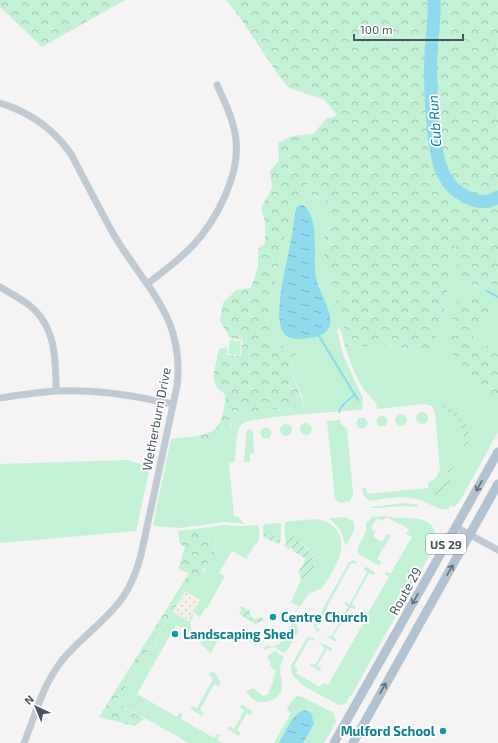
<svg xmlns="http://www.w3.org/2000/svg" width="498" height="743" font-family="'Exo 2',sans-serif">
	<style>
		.grass { fill: #c3f1d5 }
		.forest { fill: url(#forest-crowns) }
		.sand { fill: url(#sand-dots) }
		.garden { fill: url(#garden-furrows) }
		.water { fill: url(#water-ripples) }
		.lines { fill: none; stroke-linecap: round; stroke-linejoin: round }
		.stream { stroke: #90daee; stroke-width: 2 }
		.river { stroke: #90daee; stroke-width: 13 }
		.minor { stroke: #c1cad2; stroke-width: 7 }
		.major { stroke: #b3c2d1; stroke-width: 9 }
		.oneway { stroke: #64717d }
		.culture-dot { fill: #0f9aa8; stroke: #fff; stroke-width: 1.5 }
		.labels { text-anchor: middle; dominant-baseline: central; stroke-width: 3.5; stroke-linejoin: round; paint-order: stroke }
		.shield { fill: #fff; stroke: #808990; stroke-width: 1 }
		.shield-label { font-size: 12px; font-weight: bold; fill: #4a5661 }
		.street-label { font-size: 13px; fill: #4a5661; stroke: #fff }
		.culture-label { font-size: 13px; font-weight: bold; fill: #0d838f; stroke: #fff; text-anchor: start }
		.water-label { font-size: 14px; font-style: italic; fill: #0c7c9b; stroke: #fff }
	</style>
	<defs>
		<pattern id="forest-crowns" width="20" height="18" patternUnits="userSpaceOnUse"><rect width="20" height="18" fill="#c3f1d5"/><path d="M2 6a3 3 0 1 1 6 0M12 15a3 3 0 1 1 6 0" fill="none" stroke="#a0c6b0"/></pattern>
		<pattern id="sand-dots" width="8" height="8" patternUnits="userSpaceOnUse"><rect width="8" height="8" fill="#f5f0e5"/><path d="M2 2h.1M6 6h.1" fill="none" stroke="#d4d0c7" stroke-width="1.8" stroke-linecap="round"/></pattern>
		<pattern id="garden-furrows" width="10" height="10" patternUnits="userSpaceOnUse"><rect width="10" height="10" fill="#c3f1d5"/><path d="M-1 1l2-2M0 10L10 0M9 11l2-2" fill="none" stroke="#a0c6b0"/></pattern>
		<pattern id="water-ripples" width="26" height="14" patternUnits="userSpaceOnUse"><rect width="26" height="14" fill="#90daee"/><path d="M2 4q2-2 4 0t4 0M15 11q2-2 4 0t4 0" fill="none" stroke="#78b4c4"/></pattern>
	</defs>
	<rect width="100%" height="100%" fill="#f5f3f3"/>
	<path class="grass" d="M315,179L321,180V183L311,195L329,203L331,206L332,211L324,239V255L326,271L331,279L343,327L347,332L342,334L339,328L337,330L343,355L363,398L362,409L360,410C344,411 248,417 242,424C235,432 236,451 235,460L234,462L229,463L234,516L239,517L242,522L246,524L224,522L178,528L155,526L153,524L171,439L198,436V440H214L220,437L231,427L233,420L237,417L267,409L299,408L304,404C302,400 303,398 301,394C296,382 287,368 295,355L298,354C281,341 269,349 267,321L284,239L293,206L296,201L302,198L303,187Z
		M455,237L458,287L491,284L498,287V432L460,501L454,507L451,505L448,509C437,511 427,501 416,499C400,495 386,499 370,501L364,496L362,488H366L367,494L428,488L429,482C436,479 439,475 440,467L435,414L432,406L424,404L377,409C377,402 371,398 367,393C357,382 350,361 345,347L387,345L420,352L436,343V337L444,312Z
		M230,340L241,341L240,355L228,354Z
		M416 418a6 6 0 1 1 12 0a6 6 0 1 1-12 0Z
		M395 420a6 6 0 1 1 12 0a6 6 0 1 1-12 0Z
		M376.5 421a5.5 5.5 0 1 1 11 0a5.5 5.5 0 1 1-11 0Z
		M356.5 423a5.5 5.5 0 1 1 11 0a5.5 5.5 0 1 1-11 0Z
		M340,420L341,425L347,428L353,494L350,501L341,503L337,501L335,498L327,421Z
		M300 429a6 6 0 1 1 12 0a6 6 0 1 1-12 0Z
		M280 430a6 6 0 1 1 12 0a6 6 0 1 1-12 0Z
		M260.5 433a5.5 5.5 0 1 1 11 0a5.5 5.5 0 1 1-11 0Z
		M250,429L253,432L254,453L250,454V462H244L246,435L247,431Z
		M128,460L150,467L136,531L0,543V464Z
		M404,503L418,505V507C403,505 387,508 372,508L371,507Z
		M383,516C388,516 394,518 399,518C413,518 433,517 436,535H438V540L351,696H350C347,700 347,706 339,705L304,686L292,675L291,666L306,639L309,637L313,638L315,639L314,641L309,639L294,666L298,669L296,673L320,687L323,683L328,685L367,617L362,613L364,611L368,613L389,577L385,574V572L391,573L412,537L406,534L409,529L386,517L383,521L377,518L371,528L375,532L373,537L382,542L387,534L391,535L377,559L381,561L380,565H378L359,554L357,550L366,531V521L368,522L372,517Z
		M345,517L353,521L355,528L346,546L340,530L330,519L331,518Z
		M315,519C323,520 330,522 335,528C351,545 333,573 322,588C308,594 308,593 300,607L291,602L301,580L303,581L314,572C314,567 315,561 313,556C310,548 294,536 285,534V522Z
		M281,523V533L273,536L268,534H263V526L265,524Z
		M224,525L240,526L257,525C262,531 259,539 256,545L255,544L246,559L232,551L219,573L225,576L207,608L206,607L200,617L193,612L200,600L186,592C187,589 189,585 191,583C193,582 197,581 200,579C203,576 207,564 208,559L212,556L215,550L214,548L216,541L212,536L213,530L212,527Z
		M353,560L357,562V564L351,563L316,627L320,630L318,632L315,629L314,625L349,562Z
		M367,567L374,572L375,574L374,575L369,573L352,604L356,607L355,609L350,608L333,637L337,640L335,642L327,636L326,635L332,636L348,607L344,603L345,602L350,604L367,572L364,570V568Z
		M173,612L188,621L192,614L194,615L190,623L192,632L201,637L197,641L198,637L176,625L137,694L177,717L180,713H182V715L181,719L214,738L217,734H219L220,735L217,740L223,743H189L116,702Z
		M295,618L298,632L286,652L284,653L274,647L264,650V649L266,644L271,647L280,644Z
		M206,631L219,638L211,653L200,643Z
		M321,643L332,648V651L327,649L317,666L321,668V670L319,671L310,665L311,663L315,665L325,648L321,645Z
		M275,651L284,657C282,661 280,665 280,669C280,675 282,680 282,685C283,695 273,702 263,702C255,703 250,697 246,691L253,688L263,696L268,694L274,680H272L276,671L269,665L271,664L267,656Z
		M211,672L215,673L221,683L219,686L214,684L200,710L204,713L202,716L192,710L191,708L192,706L197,708L213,679L209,675Z
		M297,696L303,697L332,712L335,716L336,723L332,727L333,728L324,743H274L291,713L287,710V709L293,699Z
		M241,705H243L253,712L251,715L247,713L237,730L240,733L239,736L227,729L229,726L234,729L244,711L240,707Z"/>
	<path class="forest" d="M0,0H125L42,47L0,7Z
		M226,0H498V287L491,284L458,287L455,240L444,312L436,337V343L433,349L426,353L387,345L345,347L342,334L347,332L343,327L331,279L326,271L324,255V239L332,211C331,201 319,198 311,195L313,188L321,183L320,180L315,179L303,187L302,198L296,201L293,206L284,239L267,321C269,347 280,342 299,354L295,355C285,372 301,389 303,405L299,408L267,409L237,417L233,420L228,432H225L220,437L206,445L200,443L198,436C223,432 223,416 226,395L217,388L213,377L219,349L227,347V355L241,356L243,340L230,338L220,321L223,303L236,290L251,288L258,267V248L265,244V222L261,208L272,188L270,171L279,161L278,143L292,136L313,134L326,119L337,115L323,99L289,88L279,76L236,12Z
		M459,295C472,296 483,296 491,307L490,315L476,323C472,332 472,340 479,347L485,348L490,344L498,345V401L488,397L472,385L462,374L453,353L450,341L453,317Z
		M212,527L213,530L212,536L216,541C215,544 214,554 213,555C211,556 209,557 208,559L207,565L203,570L202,576L198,580L190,584L116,702L144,719L135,726L99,717L189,573L178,569L185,547L180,544L178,531Z"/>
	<path class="sand" d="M186,592L200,600L188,621L173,612Z"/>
	<path class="garden" d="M443,403C445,404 446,406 448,407C450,410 453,409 456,412C468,423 474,439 463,453H461C467,443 464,424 455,417C449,412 443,413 442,404Z
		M456,460L458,461L452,466L449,482L437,495H430C434,490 440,487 444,482C449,473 447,466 456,460Z
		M279,533H281L280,544L264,538L263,534H268L273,536Z
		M285,534L295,537L313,555C314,565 317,577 306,582L301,580L299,571L306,559L293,551L292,548L289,549L284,546L286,544Z
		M240,606L250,611L251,617L255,619L261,617L264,620L263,622L261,621L255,624L239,614L242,609L239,607Z"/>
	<path class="water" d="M301,205H303C321,219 312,258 316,278C319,293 335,314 329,327C325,337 311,338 302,339C294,339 286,339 282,330C273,313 288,259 291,240C293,230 294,219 296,209L297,207Z
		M305,710L311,713L314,724L303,743H279C286,732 292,713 305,710Z"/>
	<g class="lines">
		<path class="stream" d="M487,291L498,297
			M319,336L358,400
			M339,412L342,406L355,394"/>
		<path class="river" d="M434,0C435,18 432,35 431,52C430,79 431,108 434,135C436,147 437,160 442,171C447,183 457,193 469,198C479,203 489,203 498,197"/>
		<path class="minor" d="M0,103C30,112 53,128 71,154C85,181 99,208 114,235C146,289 185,317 177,386L141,555C137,570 132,584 123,597C106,622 79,638 60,663C41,689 36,714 24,743
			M147,284C183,257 206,239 225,196C233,177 238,160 236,140C234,121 225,102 217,85
			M0,287C10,293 20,298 29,305C56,326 56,360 56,391
			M0,398C19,395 38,392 58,391C97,389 135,396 173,404
			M456,527L498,550"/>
		<path class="major" d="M334,743L498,452
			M353,743L498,484"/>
	</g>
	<defs><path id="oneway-shaft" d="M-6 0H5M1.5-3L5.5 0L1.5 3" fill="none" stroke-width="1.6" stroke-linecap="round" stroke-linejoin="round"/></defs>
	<g class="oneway">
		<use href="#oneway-shaft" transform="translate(479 486) rotate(119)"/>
		<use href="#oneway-shaft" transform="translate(450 570) rotate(-61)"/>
		<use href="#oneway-shaft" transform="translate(415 599) rotate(119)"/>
		<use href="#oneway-shaft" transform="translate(383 688) rotate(-61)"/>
	</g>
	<g class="culture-dot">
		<circle cx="273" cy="617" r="4"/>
		<circle cx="175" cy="634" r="4"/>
		<circle cx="443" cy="731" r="4"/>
	</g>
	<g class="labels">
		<rect class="shield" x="426" y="534" width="40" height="20" rx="3"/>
		<g class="shield-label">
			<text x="446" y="544">US 29</text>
		</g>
		<g class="street-label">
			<text transform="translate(156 419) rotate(-79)">Wetherburn Drive</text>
			<text transform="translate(405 591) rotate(-61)">Route 29</text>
		</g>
		<g class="culture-label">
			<text x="281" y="617">Centre Church</text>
			<text x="183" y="634">Landscaping Shed</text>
			<text x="435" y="731" text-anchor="end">Mulford School</text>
		</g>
		<g class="water-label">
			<text transform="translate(434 121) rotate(-94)">Cub Run</text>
		</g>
	</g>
	<g transform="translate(36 707) rotate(316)" stroke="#ffffff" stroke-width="3" paint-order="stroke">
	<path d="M0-3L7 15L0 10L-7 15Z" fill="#4a5661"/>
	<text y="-6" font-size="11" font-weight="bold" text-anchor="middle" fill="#4a5661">N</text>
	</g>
	<path d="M354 34v6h109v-6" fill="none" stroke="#4a5661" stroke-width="2"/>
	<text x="360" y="34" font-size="12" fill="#4a5661" stroke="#ffffff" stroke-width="3" paint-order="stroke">100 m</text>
</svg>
